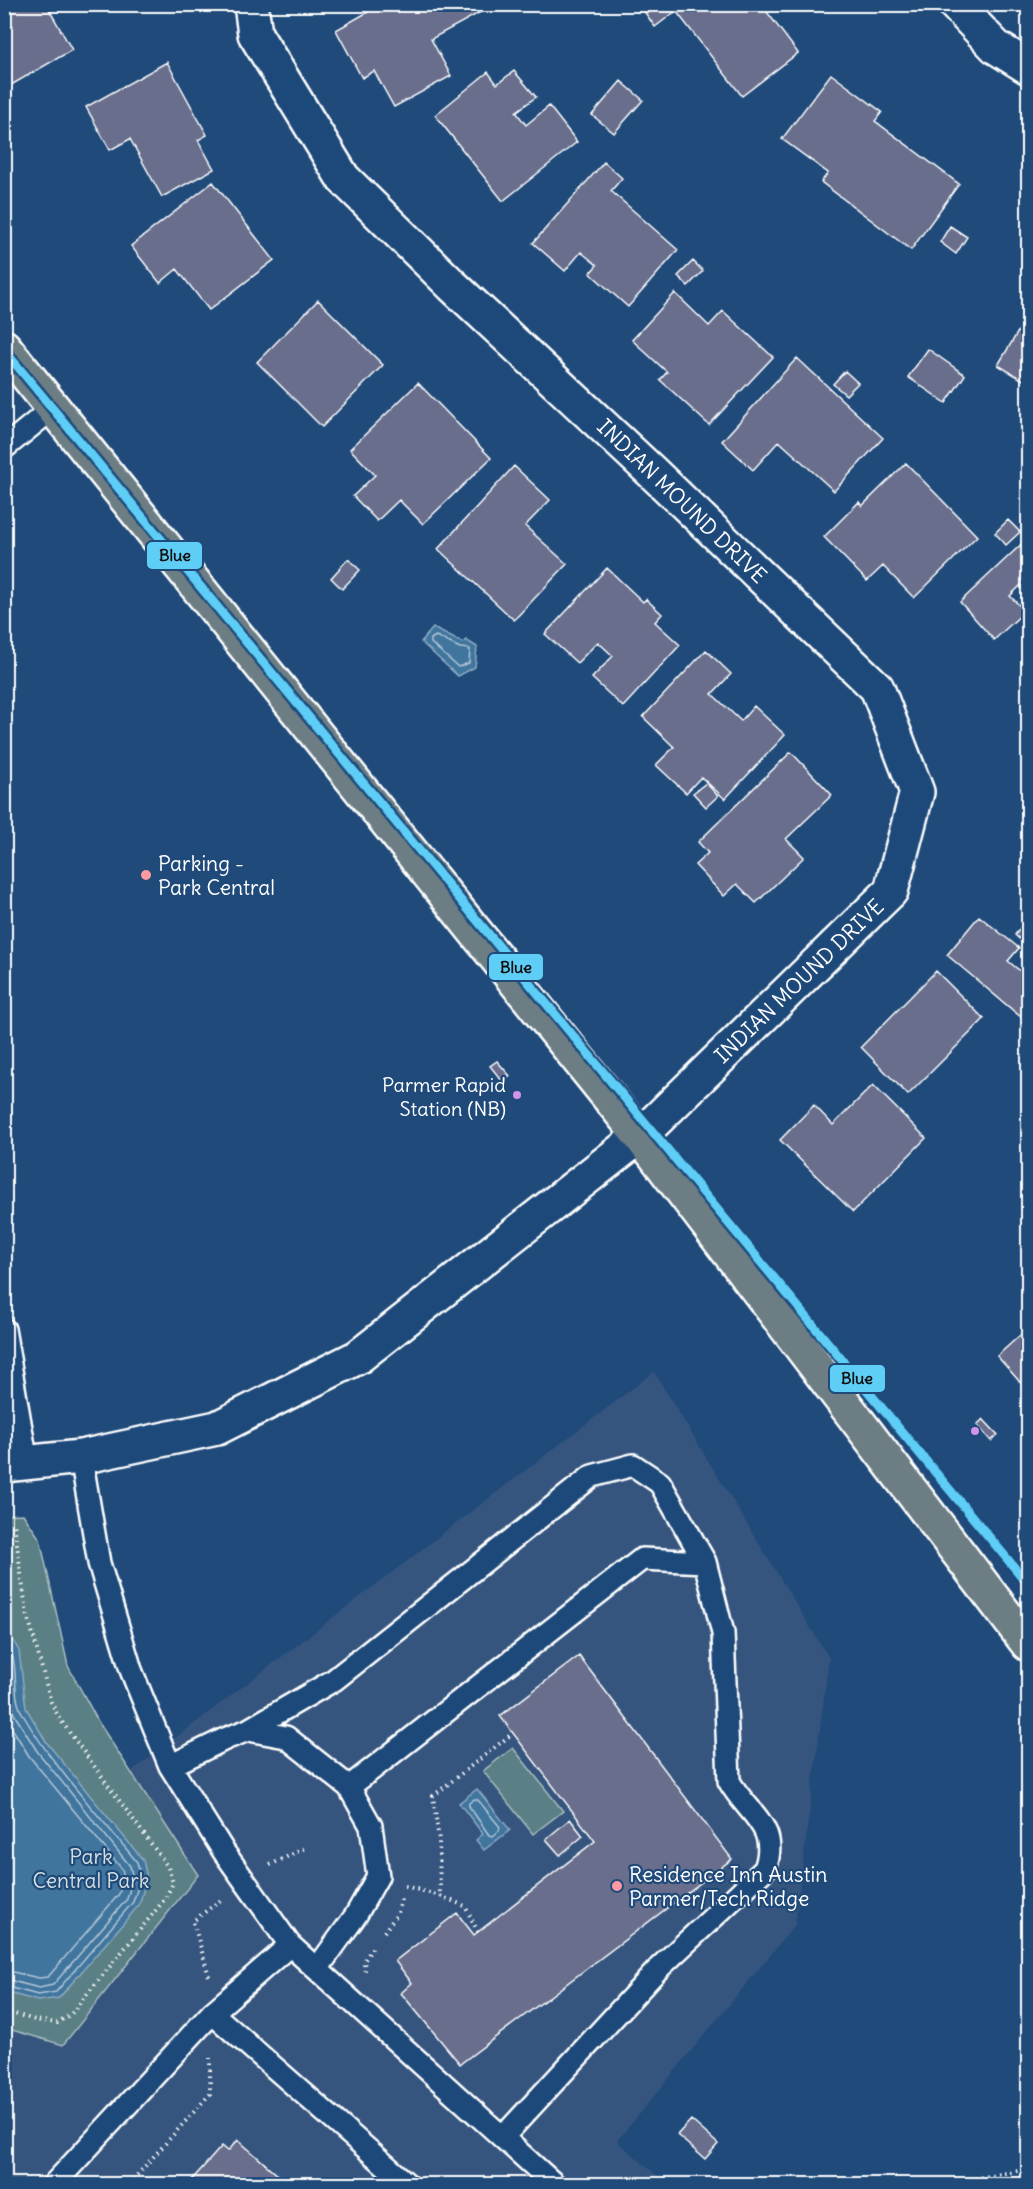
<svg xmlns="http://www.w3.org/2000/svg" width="1033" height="2189" font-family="Delius,sans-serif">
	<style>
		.built { fill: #35557f }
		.green { fill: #5a7f84; stroke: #acbfc2; stroke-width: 1.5 }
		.water { fill: #40749d; stroke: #8cacc4; stroke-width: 1.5 }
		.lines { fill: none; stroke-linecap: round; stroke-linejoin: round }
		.shore { stroke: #b3c7d8; stroke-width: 1.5 }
		.building { fill: #676e8c; stroke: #fff; stroke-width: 1.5 }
		.lane-casing { stroke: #fff; stroke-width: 26 }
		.street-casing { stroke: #fff; stroke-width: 38 }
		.primary-casing { stroke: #fff; stroke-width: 38 }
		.path { stroke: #fff; stroke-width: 4; stroke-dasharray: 1.5 4.5; stroke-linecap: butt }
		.lane { stroke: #1f4a7a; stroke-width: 21 }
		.street { stroke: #1f4a7a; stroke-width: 33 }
		.primary { stroke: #6c7e84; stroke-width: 33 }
		.rail-1-casing { stroke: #1f4a7a; stroke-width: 14 }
		.rail-1 { stroke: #5ecef7; stroke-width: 9 }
		.poi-dot { fill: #ff9aa2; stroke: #1f4a7a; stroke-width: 2 }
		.bus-dot { fill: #d193ec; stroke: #1f4a7a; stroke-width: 2 }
		.labels { text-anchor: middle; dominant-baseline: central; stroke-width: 4.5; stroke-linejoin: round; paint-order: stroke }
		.bus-label { font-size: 20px; fill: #fff; stroke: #1f4a7a; text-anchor: end }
		.street-label { font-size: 21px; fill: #fff; stroke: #1f4a7a }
		.poi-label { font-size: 21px; fill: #fff; stroke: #1f4a7a; text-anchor: start }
		.park-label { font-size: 21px; fill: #d6dfe0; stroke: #1f4a7a }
		.line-badge { stroke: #1f4a7a; stroke-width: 2 }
		.pale-badge-label { font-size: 16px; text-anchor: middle; font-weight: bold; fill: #111 }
	</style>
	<rect width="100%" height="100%" fill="#1f4a7a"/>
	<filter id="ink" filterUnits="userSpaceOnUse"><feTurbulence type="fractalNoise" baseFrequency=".0167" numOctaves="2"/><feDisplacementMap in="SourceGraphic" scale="12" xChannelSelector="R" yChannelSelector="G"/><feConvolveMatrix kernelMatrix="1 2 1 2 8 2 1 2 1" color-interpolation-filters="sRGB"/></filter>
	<g filter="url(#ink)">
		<path class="built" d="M654,1372L829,1658L795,1925L617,2141L667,2184H5L4,2028L64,2044L198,1876L131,1772Z"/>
		<path class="green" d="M23,1514L40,1539L68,1666L99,1723L198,1875L63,2045L5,2028L4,1515Z
			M513,1748L563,1811L533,1834L483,1771Z"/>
		<path class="water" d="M433,628L463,643L466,640L477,647L475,667L458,676L421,642Z
			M4,1631L10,1635L19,1651L26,1708L47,1743L143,1860L147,1878L139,1905L59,1998L38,2001L5,1992Z
			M477,1789L510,1830L484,1850L476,1840L483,1834L459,1803Z"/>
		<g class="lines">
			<path class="shore" d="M436,636L460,648L470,649L469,663L458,667L431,643V639Z
				M4,1638C22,1661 10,1692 22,1713C53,1767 98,1814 137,1862L141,1878L133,1902L56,1992L38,1995L4,1986
				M4,1653L14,1714L37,1751L130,1866L133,1878L127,1899L53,1985L39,1988L4,1979
				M4,1715L29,1756L122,1869L124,1878L119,1894L48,1977L39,1978L4,1970
				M474,1799L478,1800L500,1827L499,1831L493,1836L489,1835L469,1806V1803Z"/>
		</g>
		<path class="building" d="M4,4H46L72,50L6,88Z
			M382,4H489L490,7L431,39L451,76L394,107L374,71L362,78L336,30Z
			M639,4H761L798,53L742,96L676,11L655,27Z
			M167,62L207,135L198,140L214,169L162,197L130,139L110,150L86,107Z
			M514,71L536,97L516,112L526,125L549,106L577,142L503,201L435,115L488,72L497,84Z
			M831,74L882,112L875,121L959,184L911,250L821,182L828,173L782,139Z
			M621,81L643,100L614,133L592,115Z
			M604,162L622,178L611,191L678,250L628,307L590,273L597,265L581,252L565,271L533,243Z
			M213,182L274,260L209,310L177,269L160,283L131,246Z
			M950,226L967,237L956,254L940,242Z
			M693,261L703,271L688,286L678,276Z
			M675,293L709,326L723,311L773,357L709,425L660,380L667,372L632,340Z
			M318,300L383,365L322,427L257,362Z
			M1022,325L1028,329V383L998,365Z
			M928,349L965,375L946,403L908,377Z
			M797,358L883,438L834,491L779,441L753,470L722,441Z
			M845,371L858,383L846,395L833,384Z
			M418,383L491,458L423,524L399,500L377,521L353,496L375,475L350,449Z
			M906,463L977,536L914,598L883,566L867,581L824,537L859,502L862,506Z
			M514,466L550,500L525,526L567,564L514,620L438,549Z
			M1008,520L1020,532L1006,545L995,533Z
			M1028,538V583L1026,580L1010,596L1025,611L994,640L960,602Z
			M348,559L360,570L342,589L331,578Z
			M607,568L643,602L646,599L662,614L655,622L680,645L623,707L592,678L613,656L598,642L577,663L545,634Z
			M706,650L731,674L712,694L741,721L754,706L785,735L725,799L701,777L686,793L656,765L674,747L643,717Z
			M791,752L832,795L786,839L804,857L756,903L737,884L724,896L695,865L708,853L698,842Z
			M706,783L718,796L706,807L693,793Z
			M979,916L1019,948L1008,961L1026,976L1028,972V1023L947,955Z
			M1028,918V947L1015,935Z
			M936,971L984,1019L908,1095L861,1047Z
			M497,1061L510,1076L503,1082L490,1066Z
			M873,1085L926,1138L853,1212L780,1140L814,1105L833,1125Z
			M1028,1328V1391L997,1356Z
			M983,1419L998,1435L991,1441L977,1425Z
			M579,1656L732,1859L460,2064L401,1993L412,1983L395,1961L457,1913L474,1935L595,1841L500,1716Z
			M570,1819L583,1836L560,1855L546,1839Z
			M691,2120L718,2144L705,2159L677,2135Z
			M238,2140L288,2184H188L222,2146L228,2151Z"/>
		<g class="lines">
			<g class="lane-casing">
				<path id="lane" d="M4,448L53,408
					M4,1329L27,1463
					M81,1457L99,1563L131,1670L170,1766L224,1852L290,1945L554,2184
					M248,1730L334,1680L592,1476L633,1465L660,1483L705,1562
					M170,1766L225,1739L248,1730L286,1737L349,1787L371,1826L378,1876L356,1915L317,1969
					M349,1787L642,1559L705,1562L723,1633L729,1781C748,1815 780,1826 765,1869L660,1967L503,2137
					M212,2013L407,2184
					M54,2184L212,2013L290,1945"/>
			</g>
			<g class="street-casing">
				<path id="street" d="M955,4L996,47L1028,67
					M4,1465L81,1457L217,1428L358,1357L640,1136L891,891L917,792L877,688L652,472L453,286L343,178L255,34L251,4"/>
			</g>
			<g class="primary-casing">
				<path id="primary" d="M4,347L640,1136L1028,1644"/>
			</g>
			<path class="path" d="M270,1865L307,1847
				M405,1886L440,1896
				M384,1932L398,1913L401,1899
				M478,1932L465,1906L440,1896L439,1840L433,1796L513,1733
				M365,1971L364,1961L374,1945
				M209,1976L193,1921L222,1899
				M4,2011L35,2020L57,2023L71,2014L165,1899L173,1883L168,1867L59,1718L51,1702L26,1609L14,1523
				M129,2184L210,2094V2058
				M945,2184L1028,2169"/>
			<use href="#lane" class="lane"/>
			<use href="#street" class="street"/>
			<use href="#primary" class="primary"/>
			<g class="rail-1-casing">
				<path id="rail-1" d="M4,350L1028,1584"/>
			</g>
			<use href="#rail-1" class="rail-1"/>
		</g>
	</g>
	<g class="poi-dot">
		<circle cx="146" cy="875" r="6"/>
		<circle cx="617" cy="1886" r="6"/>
	</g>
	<g class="bus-dot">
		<circle cx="517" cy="1095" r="5"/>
		<circle cx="975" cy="1431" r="5"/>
	</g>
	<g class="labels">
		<g class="bus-label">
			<text x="506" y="1084">Parmer Rapid<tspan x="506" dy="24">Station (NB)</tspan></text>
		</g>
		<g class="street-label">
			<text transform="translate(682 501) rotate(44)">INDIAN MOUND DRIVE</text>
			<text transform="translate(799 981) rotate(-44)">INDIAN MOUND DRIVE</text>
		</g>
		<g class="poi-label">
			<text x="158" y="863">Parking -<tspan x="158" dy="24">Park Central</tspan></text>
			<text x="629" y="1874">Residence Inn Austin<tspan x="629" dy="24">Parmer/Tech Ridge</tspan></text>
		</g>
		<g class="park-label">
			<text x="91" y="1856">Park<tspan x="91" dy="24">Central Park</tspan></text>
		</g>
	</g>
	<g class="line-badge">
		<rect x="146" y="541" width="57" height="29" rx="6" fill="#5ecef7"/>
		<rect x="488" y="953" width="56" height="28" rx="6" fill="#5ecef7"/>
		<rect x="829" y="1364" width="57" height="29" rx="6" fill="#5ecef7"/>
	</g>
	<g class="pale-badge-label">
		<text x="175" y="561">Blue</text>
		<text x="516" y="973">Blue</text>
		<text x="857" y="1384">Blue</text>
	</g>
	<rect width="1033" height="2189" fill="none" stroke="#1f4a7a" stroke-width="24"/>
	<rect x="12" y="12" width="1009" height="2165" fill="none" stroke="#fff" stroke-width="2" filter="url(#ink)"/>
</svg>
